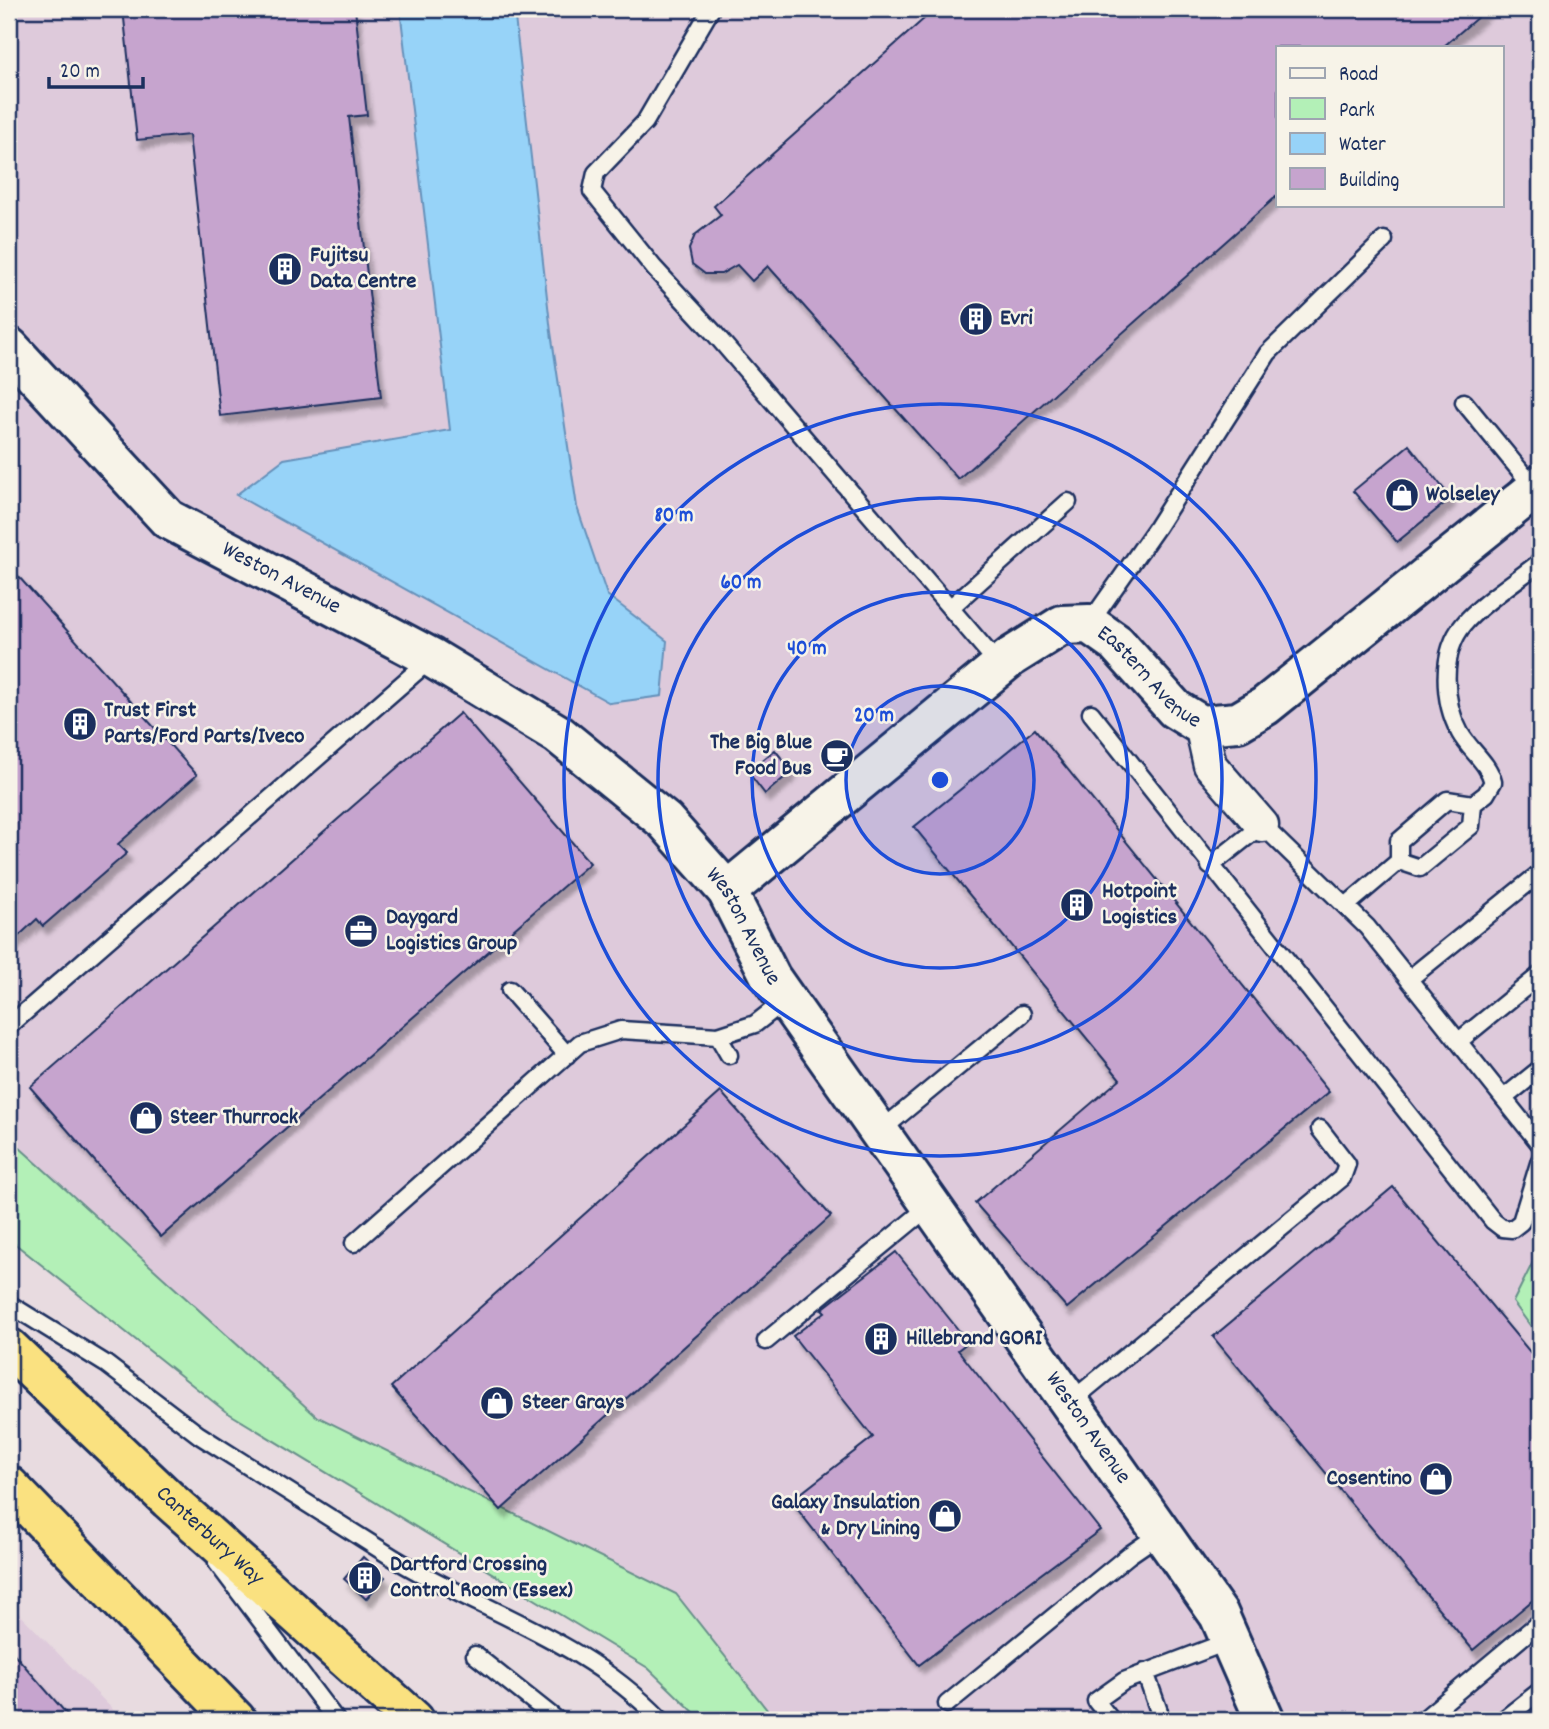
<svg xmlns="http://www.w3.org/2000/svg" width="1549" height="1729" font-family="Dekko,sans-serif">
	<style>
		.built { fill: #decadb; fill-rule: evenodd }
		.green { fill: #b3f0b7; stroke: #67908a; stroke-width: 2 }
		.water { fill: #97d3f8; stroke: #6591ba; stroke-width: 2 }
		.building { fill: #c6a4ce; stroke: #1b2f5e; stroke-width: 2; filter: url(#shadow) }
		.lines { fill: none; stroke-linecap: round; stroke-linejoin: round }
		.service-casing { stroke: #1b2f5e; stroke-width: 21 }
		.minor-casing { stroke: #1b2f5e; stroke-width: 37 }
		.tertiary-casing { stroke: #1b2f5e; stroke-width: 44 }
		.trunk-casing { stroke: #1b2f5e; stroke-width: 44 }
		.service { stroke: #f7f3e8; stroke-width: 16 }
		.minor { stroke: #f7f3e8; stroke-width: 32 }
		.tertiary { stroke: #f7f3e8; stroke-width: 38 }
		.trunk { stroke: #fae180; stroke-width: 38 }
		.ring { fill: none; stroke: #1d4ed8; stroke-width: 3.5 }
		.labels { text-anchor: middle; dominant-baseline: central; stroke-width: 5; stroke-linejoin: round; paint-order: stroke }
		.poi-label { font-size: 23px; font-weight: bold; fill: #1b2f5e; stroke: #f7f3e8; text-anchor: start }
		.street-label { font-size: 23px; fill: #1b2f5e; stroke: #f7f3e8 }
		.centre { fill: #1d4ed8; stroke: #f7f3e8; stroke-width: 3.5 }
		.ring-label { font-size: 21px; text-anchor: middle; font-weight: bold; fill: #1d4ed8; stroke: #f7f3e8; stroke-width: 5; stroke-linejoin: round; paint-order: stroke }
	</style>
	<defs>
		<filter id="shadow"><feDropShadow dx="4.5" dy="8" stdDeviation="2" flood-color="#0004"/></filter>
	</defs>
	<rect width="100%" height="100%" fill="#e8dbe0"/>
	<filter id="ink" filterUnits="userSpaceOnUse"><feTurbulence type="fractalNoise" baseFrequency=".0143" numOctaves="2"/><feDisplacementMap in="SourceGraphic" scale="14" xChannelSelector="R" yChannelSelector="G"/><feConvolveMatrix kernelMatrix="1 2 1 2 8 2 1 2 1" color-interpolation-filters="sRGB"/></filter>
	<g filter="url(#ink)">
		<path class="built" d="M9,9H1540V1720H775L676,1594L316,1416L9,1138ZM1278,47H1502V205H1278Z
			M9,1603L123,1720H9Z"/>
		<path class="green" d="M9,1138L316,1416L676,1594L775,1720H702L648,1668L225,1411L9,1239Z
			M1540,1248V1339L1513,1302Z"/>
		<path class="water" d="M400,9H514L551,332L577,507L607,595L667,641L662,696L610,703L236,495L284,459L450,430Z"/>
		<path class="building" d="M123,9H355L367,115L349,117L381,397L220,416L189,135L137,140Z
			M935,9H1487L1443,47H1278V195L958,479L768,266L752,281L737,265L721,274H705L692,264L689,249L695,235L721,215L714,206Z
			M1409,445L1451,498L1397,542L1353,491Z
			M9,566L197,775L118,844L127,853L43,926L37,919L9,945Z
			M460,713L590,863L161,1237L30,1087Z
			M1035,729L1329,1092L1067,1308L975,1203L1120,1079L914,827Z
			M775,750L792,771L765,794L748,772Z
			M721,1092L831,1216L501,1510L391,1387Z
			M1393,1187L1540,1364V1594L1473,1650L1213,1337Z
			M896,1252L968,1342L958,1350L1100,1530L919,1665L791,1501L873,1437L793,1336L825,1312L822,1309Z
			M363,1557L385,1577L366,1599L344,1579Z
			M9,1648L72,1720H9Z"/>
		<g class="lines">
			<g class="service-casing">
				<path id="service" d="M711,9L645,122L596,173L592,191L654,268L715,334L1000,666
					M1464,402L1535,489
					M950,608L1068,502
					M1089,624L1157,527L1268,353L1384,240
					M1091,713L1493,1221L1502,1228L1512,1229L1521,1222L1540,1160
					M1473,804L1447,800L1399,841V861L1420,868L1471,826L1473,804L1486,794L1493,782C1488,762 1470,751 1460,733C1443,702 1440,652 1464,624C1480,604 1519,579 1540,562
					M1210,866L1262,825L1367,927L1540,1144
					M1347,905L1399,861
					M1409,979L1540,873
					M510,990L567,1055
					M9,1026L432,658
					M718,1036L729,1055
					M1459,1041L1540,975
					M1504,1098L1540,1069
					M879,1132L1022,1014
					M354,1243L580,1043L621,1030L718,1036L755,1024L778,1006L789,1004
					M9,1304L106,1364L199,1435L392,1557C486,1614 582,1638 661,1720
					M766,1341L931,1205
					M1069,1403L1342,1178L1347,1164L1320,1129
					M217,1563L336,1720
					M475,1655L557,1720
					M1145,1672L1162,1720
					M947,1704L1129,1555L1161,1533
					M1111,1720L1096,1701L1124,1681L1229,1641
					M1423,1720L1540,1622
					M1503,1720L1540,1691"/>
			</g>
			<g class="minor-casing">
				<path id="minor" d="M1201,725L1210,765L1262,825"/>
			</g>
			<g class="tertiary-casing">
				<g id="tertiary">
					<path id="s1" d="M9,347L168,519L432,658L558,734L665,821L727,891L771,978L1219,1615L1265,1720"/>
					<path id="s2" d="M727,891L1011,657L1062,625L1089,624L1116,643L1175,709L1201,725L1238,722L1265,706L1540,485"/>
				</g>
			</g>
			<g class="trunk-casing">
				<g id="trunk">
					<path id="s3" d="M9,1348L169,1500L414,1720"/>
					<path d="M9,1486L236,1720"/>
				</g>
			</g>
			<use href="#service" class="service"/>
			<use href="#minor" class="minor"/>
			<use href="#tertiary" class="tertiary"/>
			<use href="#trunk" class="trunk"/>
		</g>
	</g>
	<circle cx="940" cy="780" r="94" fill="#1d4ed8" fill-opacity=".12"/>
	<g class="ring">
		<circle cx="940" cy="780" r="94"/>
		<circle cx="940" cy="780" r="188"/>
		<circle cx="940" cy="780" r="282"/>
		<circle cx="940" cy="780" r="376"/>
	</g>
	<defs>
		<g id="building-disc" transform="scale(1.75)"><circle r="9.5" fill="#1b2f5e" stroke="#f7f3e8"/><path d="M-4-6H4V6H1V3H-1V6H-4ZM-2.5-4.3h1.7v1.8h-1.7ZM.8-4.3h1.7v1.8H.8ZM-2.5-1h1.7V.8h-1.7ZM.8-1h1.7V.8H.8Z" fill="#fff"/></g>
		<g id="shop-disc" transform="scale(1.75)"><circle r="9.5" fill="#1b2f5e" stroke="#f7f3e8"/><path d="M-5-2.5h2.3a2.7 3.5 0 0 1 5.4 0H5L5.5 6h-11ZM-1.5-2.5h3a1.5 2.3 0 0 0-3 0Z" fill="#fff"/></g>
		<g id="cafe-disc" transform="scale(1.75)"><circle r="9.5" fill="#1b2f5e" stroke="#f7f3e8"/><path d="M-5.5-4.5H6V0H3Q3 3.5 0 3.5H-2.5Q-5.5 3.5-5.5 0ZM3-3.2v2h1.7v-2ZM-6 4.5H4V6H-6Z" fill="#fff"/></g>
		<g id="office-disc" transform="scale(1.75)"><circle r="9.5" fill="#1b2f5e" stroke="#f7f3e8"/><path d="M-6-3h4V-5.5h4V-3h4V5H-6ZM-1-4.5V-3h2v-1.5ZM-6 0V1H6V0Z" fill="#fff"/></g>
	</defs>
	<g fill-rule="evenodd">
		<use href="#building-disc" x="285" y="269"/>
		<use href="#building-disc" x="976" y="319"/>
		<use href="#shop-disc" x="1402" y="495"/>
		<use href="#building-disc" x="80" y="724"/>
		<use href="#cafe-disc" x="837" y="756"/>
		<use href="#building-disc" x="1077" y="905"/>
		<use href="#office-disc" x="361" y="931"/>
		<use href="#shop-disc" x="146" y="1118"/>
		<use href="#building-disc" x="881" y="1339"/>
		<use href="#shop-disc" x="497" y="1403"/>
		<use href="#shop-disc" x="1436" y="1479"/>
		<use href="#shop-disc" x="945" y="1516"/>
		<use href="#building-disc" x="365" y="1578"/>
	</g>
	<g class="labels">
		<g class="poi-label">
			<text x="310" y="256">Fujitsu<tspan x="310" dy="26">Data Centre</tspan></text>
			<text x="1000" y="319">Evri</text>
			<text x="1426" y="495">Wolseley</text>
			<text x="104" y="711">Trust First<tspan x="104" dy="26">Parts/Ford Parts/Iveco</tspan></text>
			<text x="812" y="743" text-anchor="end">The Big Blue<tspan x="812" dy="26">Food Bus</tspan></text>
			<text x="1102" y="892">Hotpoint<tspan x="1102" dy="26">Logistics</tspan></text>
			<text x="386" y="918">Daygard<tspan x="386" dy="26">Logistics Group</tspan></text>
			<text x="170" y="1118">Steer Thurrock</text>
			<text x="906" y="1339">Hillebrand GORI</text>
			<text x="522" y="1403">Steer Grays</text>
			<text x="1412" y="1479" text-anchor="end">Cosentino</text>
			<text x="920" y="1503" text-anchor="end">Galaxy Insulation<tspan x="920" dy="26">&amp; Dry Lining</tspan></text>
			<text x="390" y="1565">Dartford Crossing<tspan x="390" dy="26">Control Room (Essex)</tspan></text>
		</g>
		<g class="street-label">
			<text stroke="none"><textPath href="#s1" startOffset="362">Weston Avenue</textPath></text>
			<text stroke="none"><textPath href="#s2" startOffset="536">Eastern Avenue</textPath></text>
			<text stroke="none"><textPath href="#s1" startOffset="950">Weston Avenue</textPath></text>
			<text stroke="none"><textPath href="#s1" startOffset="1559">Weston Avenue</textPath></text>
			<text stroke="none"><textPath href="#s3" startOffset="275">Canterbury Way</textPath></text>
		</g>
	</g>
	<circle cx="940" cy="780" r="10" class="centre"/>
	<g class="ring-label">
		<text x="674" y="521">80 m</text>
		<text x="741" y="588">60 m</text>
		<text x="807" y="654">40 m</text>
		<text x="874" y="721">20 m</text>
	</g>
	<rect width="1549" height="1729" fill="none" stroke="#f7f3e8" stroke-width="35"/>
	<rect x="18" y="18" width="1514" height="1694" fill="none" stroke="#1b2f5e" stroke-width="2.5" filter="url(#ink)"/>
	<rect x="1276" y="46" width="228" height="161" fill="#f7f3e8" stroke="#9fa5b1" stroke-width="2"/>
	<rect x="1290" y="68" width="35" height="10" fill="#f7f3e8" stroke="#9fa5b1" stroke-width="2"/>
	<text x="1339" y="80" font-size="21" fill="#1b2f5e">Road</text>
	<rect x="1290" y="98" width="35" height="21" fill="#b3f0b7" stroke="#9fa5b1" stroke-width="2"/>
	<text x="1339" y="116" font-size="21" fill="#1b2f5e">Park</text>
	<rect x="1290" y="133" width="35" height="21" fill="#97d3f8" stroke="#9fa5b1" stroke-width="2"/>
	<text x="1339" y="150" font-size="21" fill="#1b2f5e">Water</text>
	<rect x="1290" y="168" width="35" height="21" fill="#c6a4ce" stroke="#9fa5b1" stroke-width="2"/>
	<text x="1339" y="186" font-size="21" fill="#1b2f5e">Building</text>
	<path d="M49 77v10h94v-10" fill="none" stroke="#1b2f5e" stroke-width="3.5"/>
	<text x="60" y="77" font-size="21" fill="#1b2f5e" stroke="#f7f3e8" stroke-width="5" paint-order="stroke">20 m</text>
</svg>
